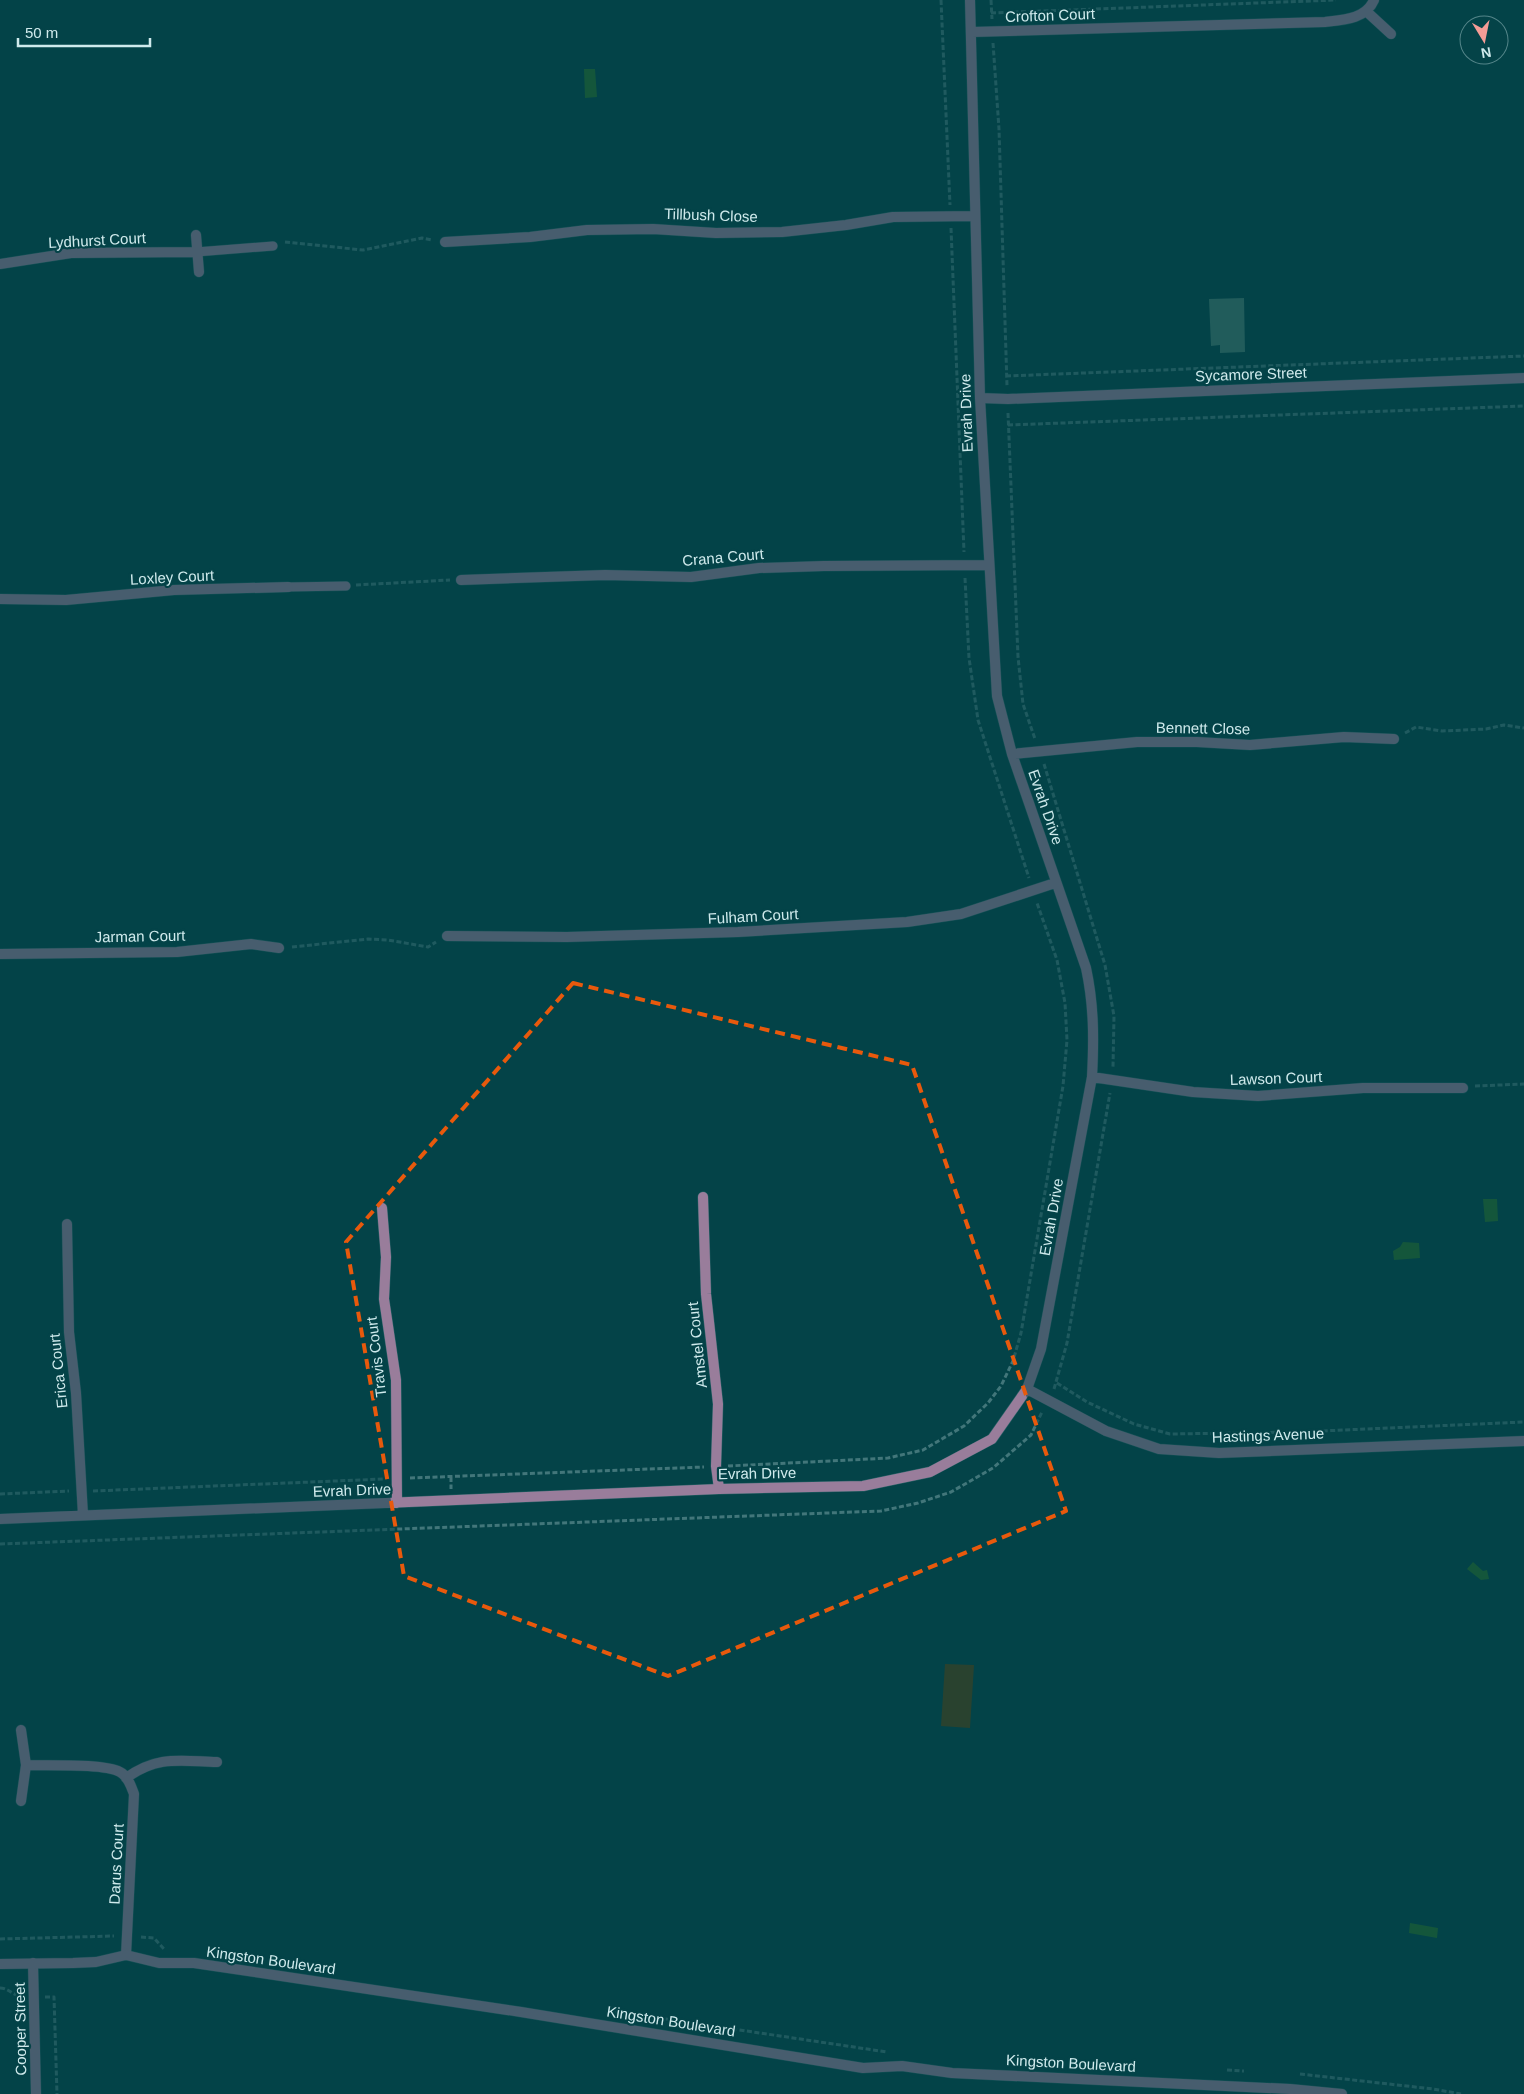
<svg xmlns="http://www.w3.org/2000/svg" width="1524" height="2094" font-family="Arial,sans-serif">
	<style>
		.green { fill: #584210 }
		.water { fill: #296e2b }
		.building { fill: #457a72 }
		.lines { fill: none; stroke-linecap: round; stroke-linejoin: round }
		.service-casing { stroke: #296166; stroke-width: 10 }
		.minor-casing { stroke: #296166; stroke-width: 11 }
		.tertiary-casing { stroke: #296166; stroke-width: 11 }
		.path { stroke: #42767a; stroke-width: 3; stroke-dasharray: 5 2.5; stroke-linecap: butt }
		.service { stroke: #997d9b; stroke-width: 9 }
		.minor { stroke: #997d9b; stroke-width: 10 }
		.tertiary { stroke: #997d9b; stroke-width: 10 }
		.marked { fill: none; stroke: #e8590c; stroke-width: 4; stroke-dasharray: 10 6; stroke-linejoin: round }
		.labels { text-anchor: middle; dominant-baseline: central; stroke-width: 4.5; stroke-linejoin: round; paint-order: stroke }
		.street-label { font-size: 15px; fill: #cfeaec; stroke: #044348 }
	</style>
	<rect width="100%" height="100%" fill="#044348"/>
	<path class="green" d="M945,1664L974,1665L970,1728L941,1726Z"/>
	<path class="water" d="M595,69L597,97L585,98L584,69Z
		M1483,1199H1497L1498,1221L1485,1222Z
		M1403,1242L1419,1243L1420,1258L1394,1260L1393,1251L1400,1247Z
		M1473,1562L1483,1571L1487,1570L1489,1579L1481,1580L1467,1569Z
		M1410,1923L1438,1928L1437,1938L1409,1933Z"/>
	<path class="building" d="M1244,298L1245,352L1220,353V345L1211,346L1209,299Z"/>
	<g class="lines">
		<g class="service-casing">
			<path id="service" d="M196,252L273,246
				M288,587L346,586"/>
		</g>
		<g class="minor-casing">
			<path id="minor" d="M1366,11L1391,34
				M972,32L1325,22C1343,20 1366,19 1374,0
				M196,235L199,272
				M445,242L530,237L587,230L653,229L716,233L782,232L846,225L893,217L975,216
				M0,264L71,253L196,252
				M980,398L1008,399L1524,378
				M461,580L605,575L691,577L759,568L824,566L988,565
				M0,599L66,600L174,590L288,587
				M1012,754L1137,742H1197L1250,745L1344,737L1394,739
				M447,936L567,937L738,932L907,922L961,914L1055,883
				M0,954L177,952L251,944L279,948
				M1092,1077L1193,1092L1258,1096L1363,1088H1463
				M703,1197L706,1294L718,1404L716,1466L719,1489
				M382,1208L386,1257L384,1299L396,1380L397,1503
				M67,1224L69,1332L76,1393L83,1515
				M1027,1389L1106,1431L1159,1449L1219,1453L1524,1441
				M0,1519L719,1489L863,1486L930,1472L992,1439L1027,1389L1041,1349L1092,1077C1094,1039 1094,1005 1086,968L1012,754L997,696L980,398L970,0
				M21,1730L26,1765L21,1801
				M26,1765C46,1766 103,1763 120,1772C128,1776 131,1786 134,1794L126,1955
				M126,1778C158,1755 180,1761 217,1762
				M33,1963L36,2094"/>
		</g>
		<g class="tertiary-casing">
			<path id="tertiary" d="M0,1964L73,1963L96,1962L126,1955L159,1963H194L521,2012L863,2068L902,2066L952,2073L1290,2089L1342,2094"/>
		</g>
		<path class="path" d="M941,0L950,205
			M991,0L992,19
			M991,13L1336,0
			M993,43L999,129L1007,386
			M951,228L964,552
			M285,242L363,250L422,238L432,240
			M1006,376L1524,356
			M1008,413L1018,657L1023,704L1035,739
			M1008,425L1524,406
			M965,578L969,658L978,720L1029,878
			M356,585L450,580
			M1405,733L1416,727L1442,731L1486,729L1504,725L1524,728
			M1044,764L1105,965L1114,1016L1113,1067
			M292,947L368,939L388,940L428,947L436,942
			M1475,1086L1524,1084
			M1057,1383L1087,1402L1134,1424L1170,1434L1299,1432L1524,1422
			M1054,1389L1067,1343L1110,1093
			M728,1466L888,1458L923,1450L964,1426L988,1403L1001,1386L1013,1361L1021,1333L1063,1086L1067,1040L1065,1003L1057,960L1037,903
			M451,1477V1489
			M410,1478L704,1467
			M93,1491L384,1479
			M0,1494L69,1491
			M0,1544L881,1511L918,1503L951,1492L993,1468L1031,1435L1042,1412
			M141,1937L154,1938L164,1949
			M0,1939L114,1936
			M0,1988C9,1988 13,1996 22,1996
			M45,1997H54L57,2094
			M606,2010L887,2052
			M1227,2070L1244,2071
			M1300,2074L1433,2089L1461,2094"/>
		<use href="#service" class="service"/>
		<use href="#minor" class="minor"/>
		<use href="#tertiary" class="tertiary"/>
	</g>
	<path d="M0 0H1524V2094H0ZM573,983L912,1065L1066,1511L668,1676L404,1576L346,1242Z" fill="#044348" fill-opacity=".55" fill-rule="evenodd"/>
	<path class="marked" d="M573,983L912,1065L1066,1511L668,1676L404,1576L346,1242Z"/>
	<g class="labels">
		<g class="street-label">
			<text transform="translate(1050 15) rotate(-2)">Crofton Court</text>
			<text transform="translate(711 215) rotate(2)">Tillbush Close</text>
			<text transform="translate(97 240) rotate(-3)">Lydhurst Court</text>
			<text transform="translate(1251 374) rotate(-2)">Sycamore Street</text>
			<text transform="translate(966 413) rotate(-92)">Evrah Drive</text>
			<text transform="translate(723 557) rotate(-5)">Crana Court</text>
			<text transform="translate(172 577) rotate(-3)">Loxley Court</text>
			<text transform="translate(1203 728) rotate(1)">Bennett Close</text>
			<text transform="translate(1046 807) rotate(71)">Evrah Drive</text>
			<text transform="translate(753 916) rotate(-3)">Fulham Court</text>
			<text transform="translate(140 936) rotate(-1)">Jarman Court</text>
			<text transform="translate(1276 1078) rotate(-2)">Lawson Court</text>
			<text transform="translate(1051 1217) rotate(-80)">Evrah Drive</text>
			<text transform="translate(697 1345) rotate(-96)">Amstel Court</text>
			<text transform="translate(376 1357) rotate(-97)">Travis Court</text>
			<text transform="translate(58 1371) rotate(-96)">Erica Court</text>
			<text transform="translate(1268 1435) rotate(-2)">Hastings Avenue</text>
			<text transform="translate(757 1473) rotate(-1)">Evrah Drive</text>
			<text transform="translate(352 1490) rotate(-2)">Evrah Drive</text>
			<text transform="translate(116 1864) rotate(-87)">Darus Court</text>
			<text transform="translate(271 1960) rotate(8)">Kingston Boulevard</text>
			<text transform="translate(671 2021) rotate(9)">Kingston Boulevard</text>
			<text transform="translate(20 2029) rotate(-91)">Cooper Street</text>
			<text transform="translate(1071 2063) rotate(3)">Kingston Boulevard</text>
		</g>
	</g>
	<g transform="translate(1484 40) rotate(170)"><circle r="24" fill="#044348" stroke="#55868a"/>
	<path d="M0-4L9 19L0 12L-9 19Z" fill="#f59c96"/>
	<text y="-8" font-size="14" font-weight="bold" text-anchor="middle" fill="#cfeaec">N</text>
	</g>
	<path d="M18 38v8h132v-8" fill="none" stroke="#cfeaec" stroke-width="2.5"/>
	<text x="25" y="38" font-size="15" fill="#cfeaec" stroke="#044348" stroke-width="4" paint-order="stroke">50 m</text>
</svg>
